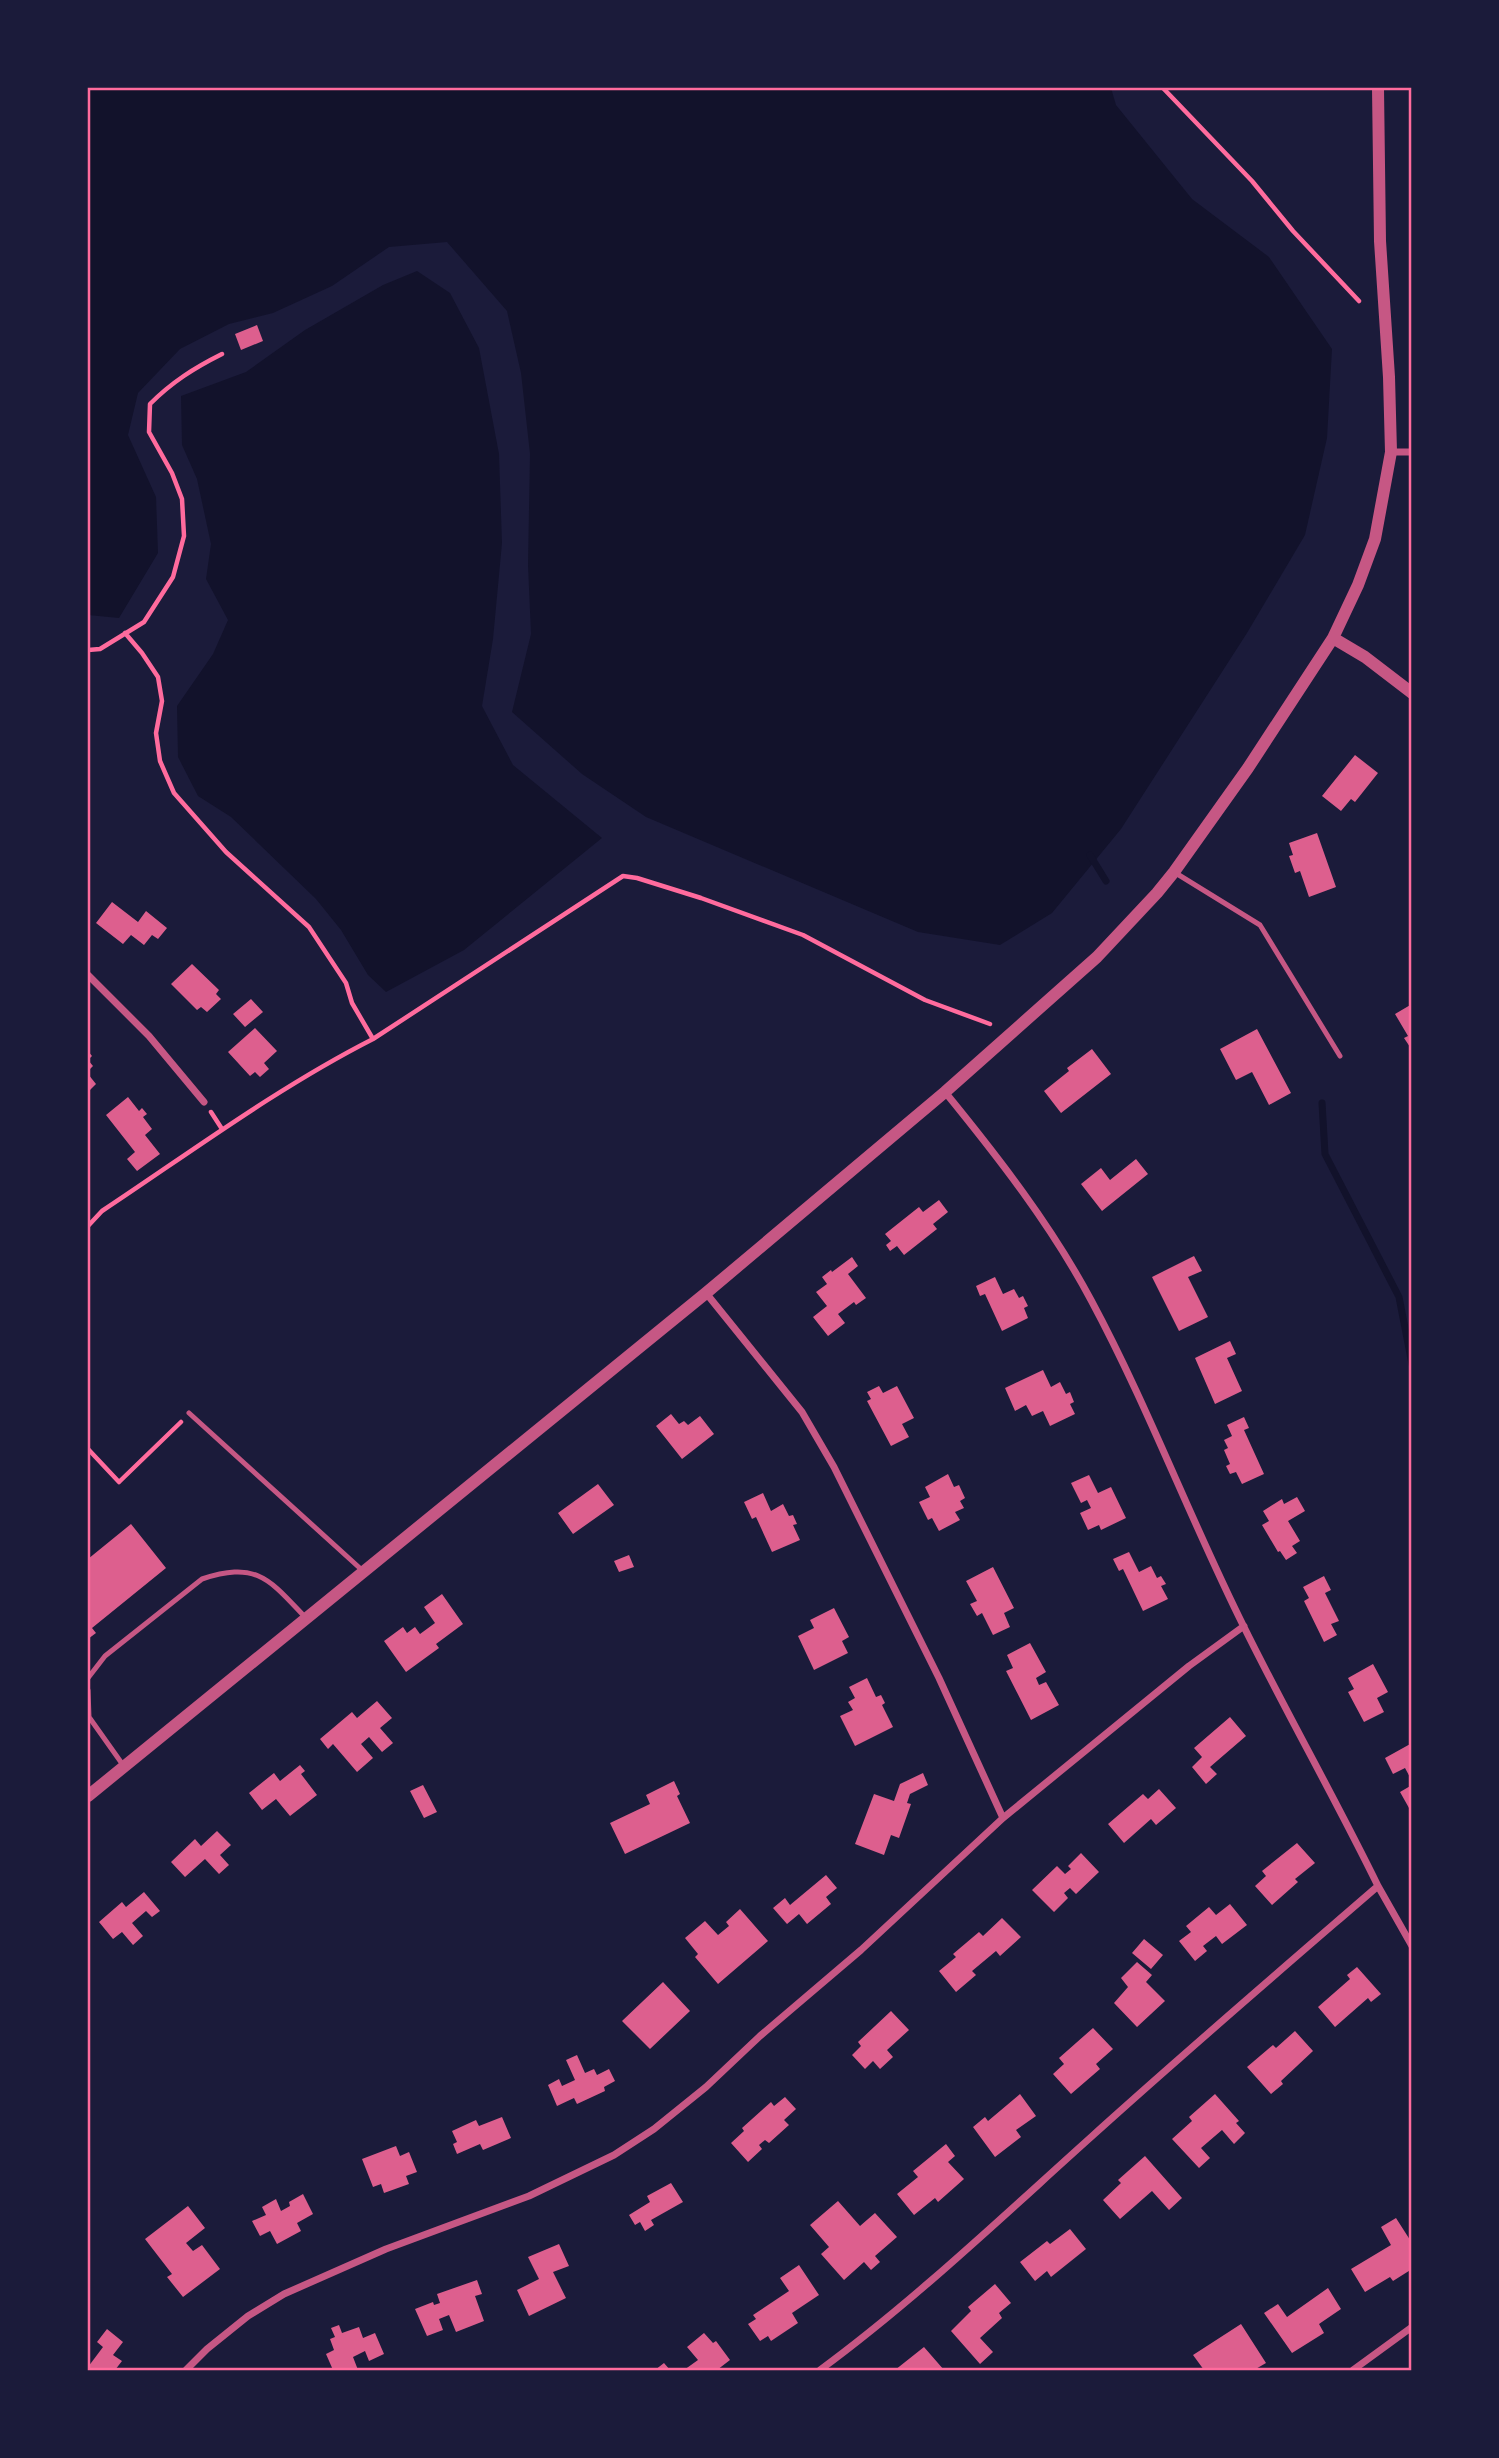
<svg xmlns="http://www.w3.org/2000/svg" width="1499" height="2458" font-family="'Roboto Condensed',sans-serif">
	<style>
		.water { fill: #12122b }
		.lines { fill: none; stroke-linecap: round; stroke-linejoin: round }
		.stream { stroke: #12122b; stroke-width: 7 }
		.building { fill: #dd5f8e }
		.path { stroke: #ff6b9d; stroke-width: 4.5 }
		.service { stroke: #c65784; stroke-width: 5 }
		.minor { stroke: #c65784; stroke-width: 7 }
		.tertiary { stroke: #c65784; stroke-width: 12 }
		.neatline { fill: none; stroke: #ff6b9d; stroke-width: 2.5 }
	</style>
	<rect width="100%" height="100%" fill="#1b1b3a"/>
	<path class="water" d="M88,88H1111L1116,105L1192,199L1269,257L1332,349L1327,438L1305,535L1247,633L1121,829L1052,913L1000,945L918,932L646,817L582,774L512,712L531,634L528,565L530,454L521,373L507,311L447,242L389,247L332,286L273,313L229,324L180,349L138,393L128,435L156,497L158,553L119,618L88,615Z
		M417,271L450,293L479,348L499,454L502,543L493,639L482,706L513,765L602,838L464,950L386,992L368,975L341,930L316,899L231,817L198,796L178,757L177,706L213,654L228,620L206,579L211,544L197,479L182,445L181,396L246,372L305,330L383,285Z"/>
	<g class="lines">
		<path class="stream" d="M1090,855L1106,881
			M1322,1103L1325,1154L1399,1297L1412,1364"/>
	</g>
	<path class="building" d="M257,325L263,341L241,350L235,334Z
		M1355,755L1378,773L1355,802L1351,799L1341,811L1322,796Z
		M1317,833L1336,887L1309,897L1300,871L1295,873L1289,856L1293,855L1289,843Z
		M112,902L138,922L146,911L167,928L158,939L152,935L144,945L131,935L123,944L96,923Z
		M192,964L219,990L216,994L221,999L207,1012L201,1007L197,1010L171,984Z
		M251,999L263,1012L245,1027L233,1014Z
		M1412,1004V1050L1404,1038L1408,1036L1395,1014Z
		M255,1028L277,1051L264,1063L269,1069L260,1077L255,1072L250,1076L228,1052Z
		M1257,1029L1291,1093L1269,1105L1252,1072L1236,1080L1220,1049Z
		M1092,1049L1111,1074L1061,1113L1044,1091L1069,1071L1067,1068Z
		M88,1051L92,1056L88,1060L93,1066L88,1071Z
		M88,1074L96,1084L88,1092Z
		M128,1097L139,1111L142,1108L147,1114L143,1117L152,1129L145,1135L160,1154L137,1171L127,1159L135,1152L106,1115Z
		M1136,1159L1148,1174L1102,1211L1081,1184L1101,1168L1110,1180Z
		M939,1200L948,1212L933,1224L937,1229L904,1255L897,1246L890,1251L886,1245L891,1241L885,1234L919,1207L923,1212Z
		M1194,1256L1202,1271L1188,1277L1208,1317L1179,1331L1152,1277Z
		M852,1257L858,1266L848,1274L866,1298L856,1305L854,1302L838,1314L845,1323L828,1336L813,1317L827,1306L816,1292L827,1284L822,1277L831,1270L832,1272Z
		M995,1277L1003,1294L1014,1289L1019,1298L1023,1296L1028,1306L1024,1308L1028,1318L1002,1331L985,1294L980,1296L976,1286Z
		M1230,1341L1236,1354L1227,1358L1242,1391L1215,1404L1195,1358Z
		M1043,1370L1051,1387L1060,1382L1066,1394L1070,1392L1074,1402L1070,1404L1075,1414L1050,1426L1043,1411L1032,1416L1026,1405L1015,1411L1005,1388Z
		M879,1386L883,1393L897,1386L914,1418L902,1424L909,1437L891,1446L867,1401L871,1399L867,1392Z
		M671,1414L679,1424L684,1421L688,1425L700,1416L714,1434L682,1459L656,1426Z
		M1244,1417L1249,1428L1244,1430L1264,1474L1242,1484L1236,1472L1230,1474L1226,1466L1230,1464L1224,1450L1228,1448L1224,1440L1232,1436L1227,1425Z
		M948,1474L954,1487L959,1485L965,1498L960,1501L964,1508L955,1512L960,1520L939,1531L932,1518L928,1520L919,1502L930,1497L925,1487Z
		M1089,1475L1098,1493L1111,1487L1126,1518L1101,1530L1099,1525L1088,1530L1080,1513L1091,1508L1087,1500L1081,1503L1071,1483Z
		M598,1484L614,1505L573,1534L558,1513Z
		M763,1493L771,1511L783,1504L789,1516L793,1515L797,1524L793,1525L800,1540L772,1552L756,1517L752,1519L744,1502Z
		M1297,1497L1305,1511L1288,1521L1300,1541L1292,1546L1297,1553L1286,1560L1280,1551L1278,1552L1262,1525L1269,1521L1263,1511L1282,1499L1284,1504Z
		M131,1524L166,1568L92,1628L96,1633L88,1639V1559Z
		M1129,1552L1139,1572L1151,1566L1157,1578L1161,1576L1166,1584L1161,1586L1168,1599L1143,1611L1123,1569L1119,1571L1113,1559Z
		M629,1555L634,1567L619,1572L614,1561Z
		M993,1567L1014,1608L1004,1613L1010,1627L993,1635L982,1613L977,1616L970,1604L977,1601L966,1581Z
		M1324,1576L1331,1590L1325,1593L1339,1621L1331,1624L1337,1635L1324,1642L1304,1601L1309,1598L1303,1587Z
		M442,1594L463,1624L436,1644L439,1648L406,1672L384,1641L403,1627L407,1633L415,1627L420,1634L435,1623L424,1607Z
		M834,1608L849,1637L842,1641L848,1653L814,1670L798,1636L814,1628L810,1620Z
		M1030,1643L1046,1672L1036,1678L1039,1685L1046,1682L1059,1705L1031,1720L1006,1671L1013,1668L1007,1655Z
		M1373,1664L1388,1692L1377,1698L1384,1712L1364,1722L1348,1692L1354,1689L1348,1678Z
		M867,1678L876,1697L881,1695L885,1703L882,1705L893,1727L855,1746L840,1716L853,1710L848,1702L855,1698L849,1687Z
		M377,1701L392,1718L380,1728L393,1743L382,1752L369,1737L361,1744L373,1758L357,1772L333,1744L328,1749L320,1739L352,1712L357,1718Z
		M1230,1717L1246,1736L1210,1767L1217,1774L1206,1784L1192,1767L1202,1757L1194,1748Z
		M1412,1743V1781L1405,1768L1393,1774L1385,1758Z
		M300,1765L305,1771L301,1774L317,1795L290,1816L276,1799L262,1810L249,1793L274,1773L280,1781Z
		M923,1773L928,1785L910,1794L907,1803L911,1804L899,1838L891,1835L884,1855L855,1844L874,1794L894,1801L900,1784Z
		M674,1781L680,1794L677,1796L690,1823L625,1854L610,1823L650,1804L646,1795Z
		M423,1785L437,1812L424,1818L410,1791Z
		M1412,1785V1807L1409,1808L1400,1792Z
		M1159,1789L1176,1808L1156,1825L1151,1819L1124,1843L1108,1824L1143,1794L1148,1799Z
		M217,1831L231,1845L220,1855L229,1865L219,1874L205,1859L185,1877L171,1862L195,1839L201,1846Z
		M1297,1843L1315,1863L1295,1879L1298,1882L1272,1905L1255,1886L1266,1876L1262,1871Z
		M1081,1853L1099,1872L1076,1894L1070,1888L1064,1893L1068,1898L1054,1912L1032,1890L1057,1866L1065,1874L1071,1869L1068,1866Z
		M826,1875L837,1888L826,1897L831,1904L807,1924L799,1914L787,1924L773,1908L785,1898L790,1905Z
		M144,1892L160,1911L152,1917L146,1911L132,1923L143,1936L133,1945L122,1932L113,1939L99,1922L122,1902L126,1907Z
		M1230,1904L1247,1925L1222,1944L1216,1936L1203,1946L1207,1951L1195,1961L1179,1941L1191,1932L1186,1926L1209,1907L1216,1915Z
		M740,1909L768,1941L718,1984L695,1957L698,1954L685,1938L705,1921L718,1935L729,1926L726,1922Z
		M1002,1918L1021,1937L1000,1956L996,1951L972,1971L976,1975L956,1992L939,1971L956,1957L953,1954L979,1932L983,1936Z
		M1144,1939L1163,1955L1151,1969L1132,1953Z
		M1137,1962L1152,1975L1146,1982L1165,2001L1137,2027L1114,2003L1128,1987L1121,1978Z
		M1357,1967L1381,1994L1371,2002L1368,1998L1335,2027L1318,2007L1350,1979L1347,1975Z
		M663,1982L690,2011L650,2049L622,2021Z
		M891,2011L909,2030L887,2050L893,2057L880,2069L873,2061L865,2069L852,2055L861,2046L858,2042Z
		M1093,2028L1113,2049L1096,2064L1100,2069L1071,2094L1053,2074L1064,2064L1059,2058Z
		M1295,2031L1313,2051L1281,2081L1283,2084L1271,2094L1247,2067L1273,2045L1276,2048Z
		M577,2055L585,2073L594,2069L597,2075L609,2069L615,2081L604,2087L605,2091L577,2104L574,2098L557,2106L548,2085L559,2079L562,2086L575,2080L566,2060Z
		M1020,2094L1036,2116L1016,2130L1021,2137L995,2157L973,2127L985,2117L988,2121Z
		M1215,2094L1239,2121L1236,2123L1245,2133L1234,2144L1222,2130L1201,2148L1210,2158L1199,2168L1172,2139L1192,2121L1189,2117Z
		M785,2097L796,2109L784,2120L789,2125L769,2143L765,2140L759,2145L762,2149L748,2162L731,2143L744,2131L742,2128L771,2102L774,2106Z
		M502,2117L511,2138L483,2150L480,2144L457,2154L453,2144L457,2142L452,2131L476,2120L479,2126Z
		M946,2144L955,2156L948,2162L964,2179L938,2202L935,2198L914,2215L897,2194L918,2177L913,2171Z
		M396,2146L400,2156L409,2152L417,2172L406,2176L409,2184L384,2193L381,2184L373,2187L362,2159Z
		M1145,2156L1182,2198L1169,2210L1152,2191L1120,2219L1103,2200L1121,2183L1118,2180Z
		M671,2183L683,2202L651,2220L654,2225L645,2231L640,2222L635,2225L629,2215L650,2202L647,2196Z
		M303,2194L313,2214L297,2223L301,2231L277,2244L270,2231L260,2236L252,2221L266,2215L262,2207L276,2199L281,2211L290,2206L289,2202Z
		M838,2201L860,2226L875,2213L897,2237L875,2256L880,2262L871,2270L864,2262L844,2280L821,2254L829,2247L810,2225Z
		M188,2206L205,2228L186,2243L193,2251L202,2245L220,2269L183,2297L167,2277L172,2274L145,2239Z
		M1396,2218L1412,2243V2269L1393,2281L1390,2277L1365,2292L1351,2269L1391,2245L1381,2227Z
		M1070,2229L1086,2249L1051,2277L1047,2271L1035,2281L1020,2262L1047,2241L1050,2244Z
		M559,2244L569,2266L553,2272L566,2298L529,2316L517,2290L539,2279L528,2257Z
		M799,2265L819,2295L792,2313L798,2323L771,2341L768,2336L760,2341L748,2324L756,2319L753,2315L789,2291L780,2278Z
		M477,2280L482,2294L475,2296L484,2321L456,2332L449,2315L439,2319L443,2330L427,2336L415,2309L433,2302L434,2305L440,2303L437,2294Z
		M995,2284L1011,2303L999,2313L1002,2318L980,2338L993,2352L980,2364L951,2331L971,2311L968,2307Z
		M1328,2288L1341,2309L1319,2324L1324,2333L1292,2353L1264,2313L1278,2304L1287,2317Z
		M1241,2324L1266,2363L1254,2370H1204L1193,2355Z
		M339,2325L342,2333L359,2327L363,2338L375,2333L384,2354L369,2361L365,2351L353,2357L358,2370H333L326,2354L334,2350L330,2339L335,2337L331,2328Z
		M107,2329L123,2342L113,2355L122,2361L115,2370H88V2367L103,2347L97,2342Z
		M704,2333L713,2343L716,2341L730,2360L717,2370H684L698,2360L687,2347Z
		M924,2347L944,2370H895Z
		M664,2363L670,2370H655Z"/>
	<g class="lines">
		<path class="path" d="M1163,88L1252,181L1293,231L1359,301
			M88,650L100,649L144,622L173,577L184,536L182,499L172,473L149,432L150,404C172,382 194,368 222,354
			M373,1039L623,876L637,878L701,898L803,935L925,1000L990,1024
			M211,1112L222,1129
			M88,1226L102,1211C191,1152 277,1088 373,1039L352,1003L346,983L309,927L226,852L174,793L160,761L156,733L162,701L158,677L142,653L125,633
			M88,1449L119,1482L181,1422"/>
		<path class="service" d="M1174,872L1260,925L1340,1056
			M189,1413L363,1571
			M88,1678L105,1656L202,1579C257,1561 269,1579 305,1617
			M88,1690L89,1717L123,1765"/>
		<path class="minor" d="M1391,452H1412
			M88,975L149,1036L204,1102
			M706,1293L802,1412L834,1467L939,1678L1003,1818
			M1378,1886L1412,1946
			M186,2370L207,2349L248,2316L284,2294L386,2249L529,2196L614,2155L654,2129L706,2087L760,2036L861,1950L1003,1818L1189,1666L1244,1626
			M820,2370C915,2300 1002,2217 1090,2138C1185,2052 1282,1969 1378,1886C1335,1798 1287,1714 1244,1627C1190,1519 1148,1406 1091,1300C1051,1225 998,1157 945,1092
			M1353,2370L1412,2327"/>
		<path class="tertiary" d="M1333,638L1365,657L1412,693
			M88,1796L706,1293L945,1092L1097,957L1157,893L1174,872L1248,768L1333,638L1358,585L1375,539L1391,452L1389,377L1380,241L1378,88"/>
	</g>
	<rect width="1499" height="2458" fill="none" stroke="#1b1b3a" stroke-width="178"/>
	<rect x="89" y="89" width="1321" height="2280" class="neatline"/>
</svg>
